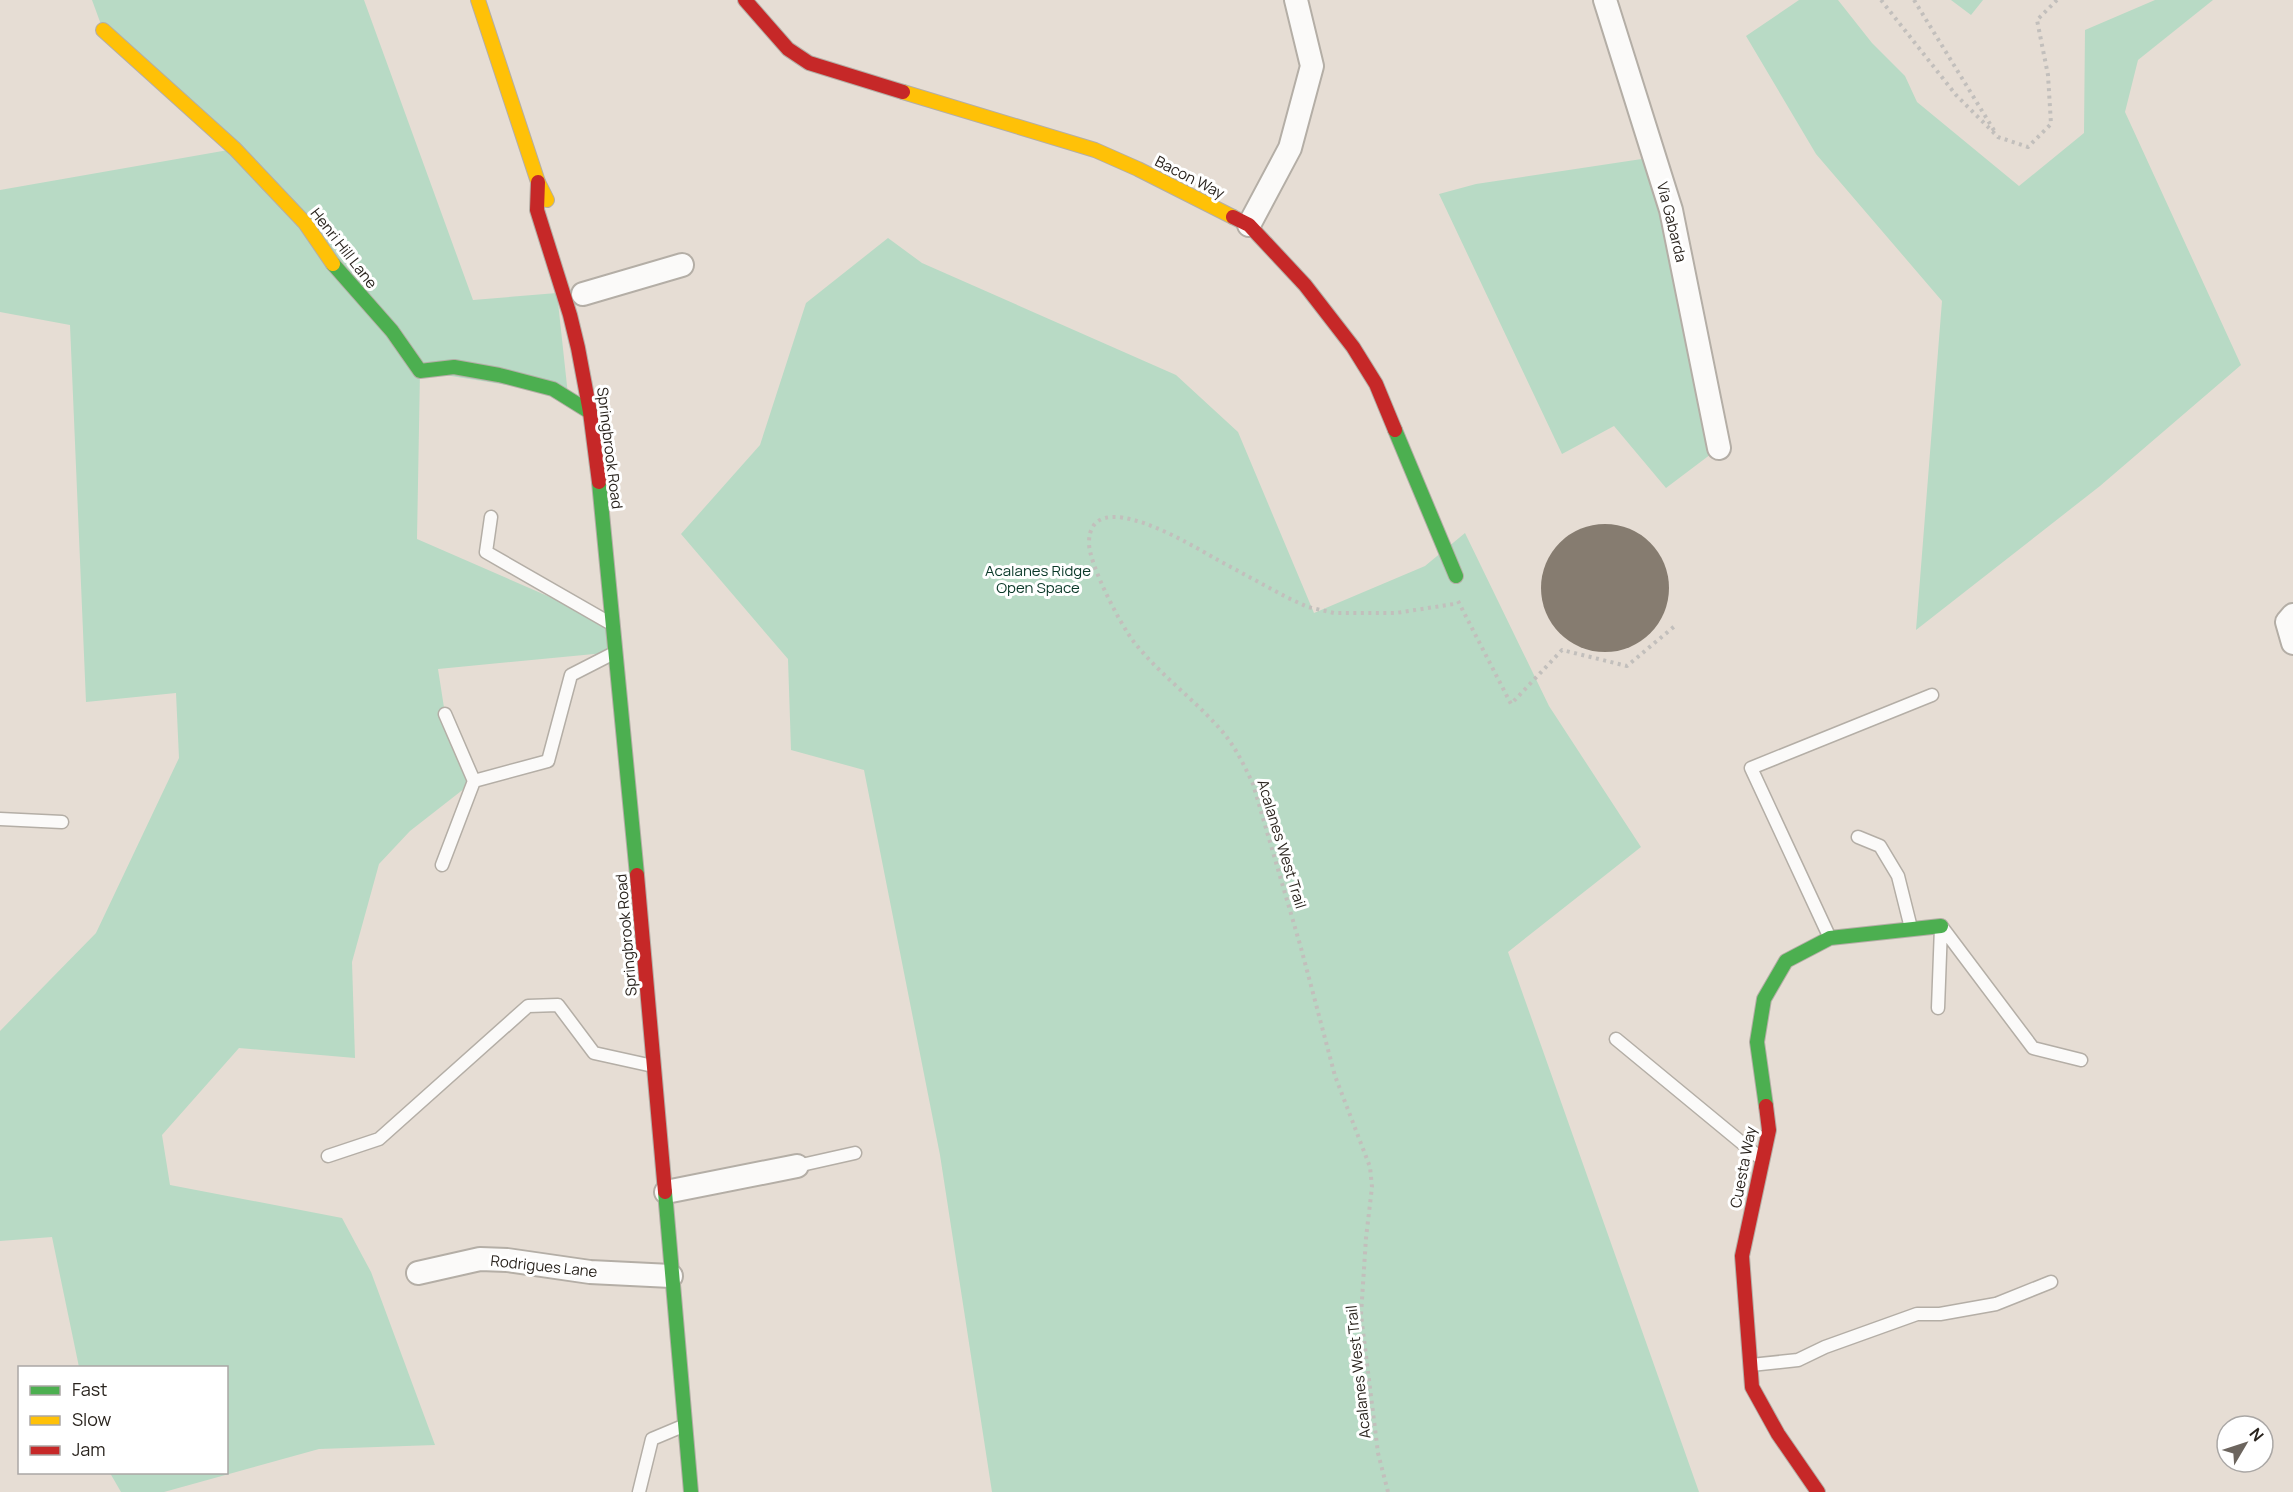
<svg xmlns="http://www.w3.org/2000/svg" width="2293" height="1492" font-family="Manrope,sans-serif">
	<style>
		.green { fill: #b8dac5 }
		.building { fill: #867c70 }
		.lines { fill: none; stroke-linecap: round; stroke-linejoin: round }
		.lane-casing { stroke: #b4aea6; stroke-width: 15 }
		.street-casing { stroke: #b4aea6; stroke-width: 26 }
		.fast-casing { stroke: #b4aea6; stroke-width: 16 }
		.slow-casing { stroke: #b4aea6; stroke-width: 16 }
		.jam-casing { stroke: #b4aea6; stroke-width: 16 }
		.path { stroke: #c2bfbc; stroke-width: 4; stroke-dasharray: 3 4.5; stroke-linecap: butt }
		.lane { stroke: #fbfaf9; stroke-width: 12 }
		.street { stroke: #fbfaf9; stroke-width: 22 }
		.fast { stroke: #4caf50; stroke-width: 14 }
		.slow { stroke: #ffc107; stroke-width: 14 }
		.jam { stroke: #c62828; stroke-width: 14 }
		.labels { text-anchor: middle; dominant-baseline: central; stroke-width: 6; stroke-linejoin: round; paint-order: stroke }
		.street-label { font-size: 15px; fill: #2a241e; stroke: #fff }
		.park-label { font-size: 15px; fill: #0a3828; stroke: #fff }
	</style>
	<rect width="100%" height="100%" fill="#e6ddd4"/>
	<path class="green" d="M92,0H364L473,300L557,293L568,395L420,371L417,539L612,624L615,652L438,669L445,714L474,781L410,831L379,864L352,962L355,1058L239,1048L162,1135L170,1185L342,1218L371,1272L435,1445L319,1449L164,1492H121L110,1473L226,1472V1368L79,1367L52,1237L0,1241V1031L96,933L179,758L176,693L86,702L70,325L0,312V190L234,149L103,30Z
		M1799,0H1838L1872,43L1905,76L1917,102L2019,186L2084,133L2085,30L2155,0H2213L2138,60L2125,112L2241,365L2100,486L1916,630L1942,301L1816,154L1746,36Z
		M1951,0H1983L1971,15Z
		M1655,157L1719,448L1666,488L1614,426L1562,454L1439,194L1476,184Z
		M888,238L922,263L1176,375L1238,432L1314,613L1425,566L1465,533L1549,706L1641,847L1508,952L1699,1492H992L940,1155L864,770L791,750L788,659L681,534L760,445L806,303Z"/>
	<path class="building" d="M1541 588a64 64 0 1 1 128 0a64 64 0 1 1-128 0Z"/>
	<g class="lines">
		<g class="lane-casing">
			<path id="lane" d="M491,517L486,552L608,622
				M445,714L474,781
				M0,819L62,822
				M1858,837L1880,846L1898,876L1911,928
				M442,865L474,781L548,761L571,675L614,653
				M1942,927L2033,1048L2081,1060
				M1829,936L1751,768L1932,695
				M1938,1008L1941,927
				M1616,1039L1759,1157
				M328,1156L379,1139L528,1006L558,1005L594,1053L653,1066
				M797,1166L855,1153
				M1751,1365L1798,1360L1825,1347L1917,1314H1940L1996,1304L2051,1282
				M639,1492L652,1439L683,1426"/>
		</g>
		<g class="street-casing">
			<path id="street" d="M1605,0L1671,210L1719,448
				M1249,225L1290,148L1312,66L1296,0
				M583,294L682,265
				M2293,615L2287,622L2293,643
				M666,1192L797,1166
				M418,1273L480,1259L507,1260L590,1272L671,1276"/>
		</g>
		<g class="fast-casing">
			<path id="fast" d="M333,264L392,331L420,371L454,367L499,375L553,389L590,412
				M1395,430L1456,576
				M599,482L637,875
				M1766,1106L1757,1042L1764,999L1786,961L1830,938L1941,926
				M665,1192L691,1492"/>
		</g>
		<g class="slow-casing">
			<path id="slow" d="M478,0L538,182L547,200
				M103,30L235,149L305,223L333,264
				M903,92L1095,150L1138,169L1233,217"/>
		</g>
		<g class="jam-casing">
			<path id="jam" d="M745,0L788,49L809,63L903,92
				M538,182L537,210L570,315L578,348L590,412L599,482
				M1233,217L1249,225L1305,285L1353,347L1376,384L1395,430
				M637,875L665,1192
				M1766,1106L1769,1130L1742,1256L1752,1387L1778,1434L1818,1492"/>
		</g>
		<path class="path" d="M1881,0L1956,95L1998,137L2028,147L2051,124L2048,75L2037,20L2057,0
			M1914,0L1995,132
			M1458,601L1511,704L1562,650L1627,666L1676,625
			M1388,1492L1378,1453L1361,1315L1366,1238L1372,1187L1370,1167L1335,1076L1301,948L1253,784C1244,765 1235,746 1221,730C1194,699 1160,675 1134,642C1120,624 1090,566 1089,544C1088,481 1193,546 1216,559C1240,572 1264,585 1288,598L1308,607L1334,613H1396L1454,604"/>
		<use href="#lane" class="lane"/>
		<use href="#street" class="street"/>
		<use href="#fast" class="fast"/>
		<use href="#slow" class="slow"/>
		<use href="#jam" class="jam"/>
	</g>
	<g class="labels">
		<g class="street-label">
			<text transform="translate(1190 177) rotate(27)">Bacon Way</text>
			<text transform="translate(1672 222) rotate(76)">Via Gabarda</text>
			<text transform="translate(344 248) rotate(52)">Henri Hill Lane</text>
			<text transform="translate(610 448) rotate(83)">Springbrook Road</text>
			<text transform="translate(1282 844) rotate(73)">Acalanes West Trail</text>
			<text transform="translate(626 935) rotate(-95)">Springbrook Road</text>
			<text transform="translate(1743 1167) rotate(-79)">Cuesta Way</text>
			<text transform="translate(544 1266) rotate(6)">Rodrigues Lane</text>
			<text transform="translate(1358 1372) rotate(-96)">Acalanes West Trail</text>
		</g>
		<g class="park-label">
			<text x="1038" y="570">Acalanes Ridge<tspan x="1038" dy="17">Open Space</tspan></text>
		</g>
	</g>
	<rect x="18" y="1366" width="210" height="108" fill="#ffffff" stroke="#aaa7a5" stroke-width="1.5"/>
	<rect x="30" y="1386" width="30" height="9" fill="#4caf50" stroke="#aaa7a5" stroke-width="1.5"/>
	<text x="72" y="1396" font-size="18" fill="#2a241e">Fast</text>
	<rect x="30" y="1416" width="30" height="9" fill="#ffc107" stroke="#aaa7a5" stroke-width="1.5"/>
	<text x="72" y="1426" font-size="18" fill="#2a241e">Slow</text>
	<rect x="30" y="1446" width="30" height="9" fill="#c62828" stroke="#aaa7a5" stroke-width="1.5"/>
	<text x="72" y="1456" font-size="18" fill="#2a241e">Jam</text>
	<g transform="translate(2245 1444) rotate(51)"><circle r="28" fill="#ffffff" stroke="#aaa7a5" stroke-width="1.5"/>
	<path d="M0-4.5L10 22L0 15L-10 22Z" fill="#6c655e"/>
	<text y="-9" font-size="16" font-weight="bold" text-anchor="middle" fill="#2a241e">N</text>
	</g>
</svg>
